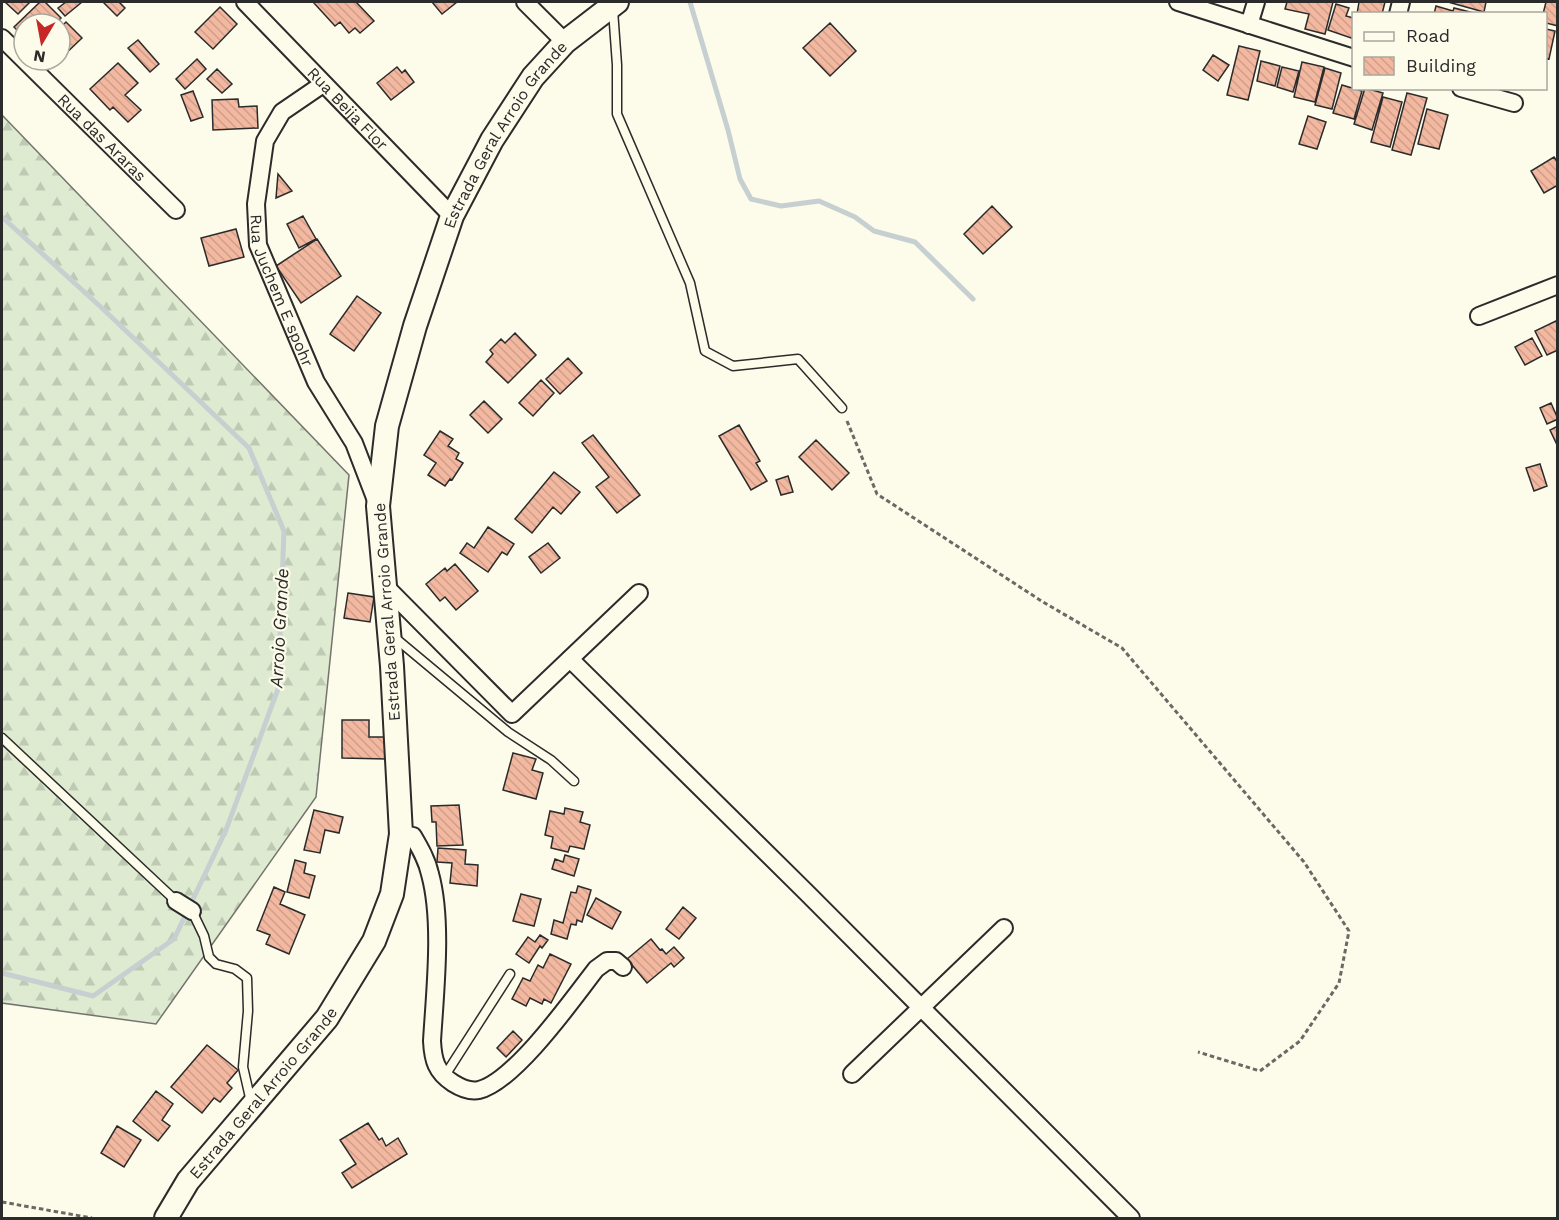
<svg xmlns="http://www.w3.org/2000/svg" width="1559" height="1220" font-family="'Work Sans',sans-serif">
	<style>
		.forest { fill: url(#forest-firs); stroke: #74746e; stroke-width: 1.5 }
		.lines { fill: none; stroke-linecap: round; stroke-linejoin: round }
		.stream { stroke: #c7d0d0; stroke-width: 5 }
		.building { fill: url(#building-back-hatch); stroke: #2b2b2b; stroke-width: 1.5 }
		.service-casing { stroke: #2b2b2b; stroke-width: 11 }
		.minor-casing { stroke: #2b2b2b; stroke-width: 20 }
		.secondary-casing { stroke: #2b2b2b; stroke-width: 26 }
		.path { stroke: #6a6964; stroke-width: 3; stroke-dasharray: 4.5 3; stroke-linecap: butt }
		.service { stroke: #fdfbea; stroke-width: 8 }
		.minor { stroke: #fdfbea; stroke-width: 16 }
		.secondary { stroke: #fdfbea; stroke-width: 22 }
		.labels { text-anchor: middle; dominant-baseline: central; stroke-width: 4.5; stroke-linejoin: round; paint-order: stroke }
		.street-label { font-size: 16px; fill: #2b2b2b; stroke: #fdfbea }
		.water-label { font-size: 18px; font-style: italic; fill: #2b2b2b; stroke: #fdfbea }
	</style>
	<defs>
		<pattern id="forest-firs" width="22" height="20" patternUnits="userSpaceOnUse" patternTransform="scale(1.5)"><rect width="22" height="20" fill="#deebd1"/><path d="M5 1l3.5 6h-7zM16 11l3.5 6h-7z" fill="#bfcab4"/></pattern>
		<pattern id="building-back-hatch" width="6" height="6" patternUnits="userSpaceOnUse" patternTransform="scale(1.5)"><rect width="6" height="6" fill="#f2b8a0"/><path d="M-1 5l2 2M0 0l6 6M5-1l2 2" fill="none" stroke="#d09e8a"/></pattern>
	</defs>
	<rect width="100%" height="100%" fill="#fdfbea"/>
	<path class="forest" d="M2,115L349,475L316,797L156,1024L2,1003Z"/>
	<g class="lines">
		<path class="stream" d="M690,2L728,130L740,179L751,199L781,206L819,201L855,217L874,231L915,242L973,299
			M2,217L103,309L249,448L284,531L278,689L226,830L174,939L93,996L2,973"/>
	</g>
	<path class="building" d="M5,2H30L18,14Z
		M40,2H45L61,18L55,24H24V28L20,33L14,27Z
		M66,2H82L65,16L58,8Z
		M103,2H119L125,8L117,16Z
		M315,2H356L374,21L360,33L355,28L349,33L340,22L335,26L314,3Z
		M432,2H457L442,14Z
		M1287,2H1333L1325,34L1305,29L1309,14L1285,9Z
		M1359,2H1385L1382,14H1357Z
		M1448,2H1486L1484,12Z
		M1546,2H1558V26L1546,23V14H1543Z
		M1336,4L1349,8L1346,16L1354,18V39L1328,30Z
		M1436,6L1453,11L1454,8L1474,13L1434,14Z
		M220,7L237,24L213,49L195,32Z
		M66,22L82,38L60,59V28Z
		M830,23L856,51L830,76L803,48Z
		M1546,29L1555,31L1549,59L1546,58V60Z
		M138,40L159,64L150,72L128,48Z
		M1239,46L1260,51L1248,100L1227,95Z
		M1213,55L1229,65L1218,81L1203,70Z
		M197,59L206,69L185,89L176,79Z
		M1261,61L1280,66L1275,86L1257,81Z
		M1302,62L1324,67L1315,102L1294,97Z
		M118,63L138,83L125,95L141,110L128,122L113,107L110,110L90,89Z
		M397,67L402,73L405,70L414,82L391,100L377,83Z
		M1282,67L1299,71L1293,92L1277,87Z
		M1325,68L1341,73L1332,109L1315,105Z
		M217,69L232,84L222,93L207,79Z
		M1342,85L1362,91L1354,119L1333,113Z
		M1365,88L1383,93L1372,130L1354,124Z
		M193,91L203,117L191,121L181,95Z
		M1407,93L1427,98L1411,155L1392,150Z
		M1383,97L1402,102L1390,147L1371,142Z
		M238,99L239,107L257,106L258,128L213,130L212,100Z
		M1427,109L1448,115L1439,149L1418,144Z
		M1308,116L1326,122L1317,149L1299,144Z
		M1554,157L1558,163V185L1544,193L1531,171Z
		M278,174L292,191L276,198Z
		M992,206L1012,227L983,254L964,234Z
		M303,216L316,239L299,248L287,224Z
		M236,229L244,257L209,266L201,238Z
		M317,239L341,276L301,303L276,266Z
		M357,296L381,313L354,351L330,334Z
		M1558,320V350L1547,355L1535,331Z
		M515,333L536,355L508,383L486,362L493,354L490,350L501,339L505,343Z
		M1532,338L1542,356L1525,365L1515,347Z
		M568,358L582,373L560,394L546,379Z
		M541,380L554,393L533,416L519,403Z
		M484,401L502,419L488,433L470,415Z
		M1551,403L1558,419L1547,424L1540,408Z
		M739,425L760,461L756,463L767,481L751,490L719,436Z
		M1558,426V447L1550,430Z
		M440,431L453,439L448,446L459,453L456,459L463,463L452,480L450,479L445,486L428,475L436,463L424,455Z
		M593,435L640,495L617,513L596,487L609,477L582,443Z
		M816,440L849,473L832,490L799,457Z
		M1540,464L1547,486L1534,491L1526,468Z
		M554,472L580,492L561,514L553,507L532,533L515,519Z
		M788,476L793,492L781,495L776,480Z
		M488,527L514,544L507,555L502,552L488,572L460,553L467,543L474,548Z
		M548,543L560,558L541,573L529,557Z
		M455,564L478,591L456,610L445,597L440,601L426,584L445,568L447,571Z
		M348,593L374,597L370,622L344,618Z
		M342,720H369V737H386V759L342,758Z
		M513,753L536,759L532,770L543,773L536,799L503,790Z
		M459,805L463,845L437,846L436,822H432L431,806Z
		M565,808L583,812L580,822L590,825L584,849L570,846L568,852L551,848L553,837L545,835L550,811L564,814Z
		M314,810L343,817L339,833L325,830L320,853L304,850Z
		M438,848L466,850L465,864L478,865L477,886L450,883L452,863L437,862Z
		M565,855L579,859L574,876L552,869L555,859L563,862Z
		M295,860L306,863L304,873L315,876L309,898L287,892Z
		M578,886L591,890L582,922L577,920L576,925L571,924L567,939L551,934L554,920L563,923L571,892L576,893Z
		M274,887L285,892L280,904L305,915L289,954L266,944L270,935L257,930Z
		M521,894L541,899L534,926L513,921Z
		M596,898L621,912L612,929L587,915Z
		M683,907L696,918L679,939L666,929Z
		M540,935L548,940L542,948L540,946L529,963L516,954L528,937L535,942Z
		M651,939L660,950L662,949L666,954L674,947L684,958L674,967L671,963L647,983L627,959Z
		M550,954L571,964L551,1003L544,999L542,1004L530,998L526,1006L512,999L523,978L530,981L538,965L543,968Z
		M513,1031L522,1040L506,1057L497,1048Z
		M207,1045L238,1070L227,1083L232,1088L220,1102L214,1098L202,1113L171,1087Z
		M156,1091L173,1104L162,1120L170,1126L158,1141L133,1121Z
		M368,1123L379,1140L382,1138L386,1146L398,1138L407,1154L352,1188L342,1173L356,1164L340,1140Z
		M117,1126L141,1140L124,1167L101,1153Z"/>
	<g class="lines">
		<g class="service-casing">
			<path id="service" d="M613,10L617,65V114L690,283L705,351L733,366L798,359L842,408
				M394,637L508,732L551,760L574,781
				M2,738L176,901
				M192,911L204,936L209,957L216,964L235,969L247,978L248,1011L243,1067L251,1102
				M444,1077L510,974"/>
		</g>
		<g class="minor-casing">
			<g id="minor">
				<path id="s1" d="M245,2L452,216"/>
				<path d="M525,2L565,42"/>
				<path d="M1178,2L1354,58"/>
				<path d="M1398,14L1401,2"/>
				<path d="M1249,25L1256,2"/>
				<path id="s2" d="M2,38L176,210"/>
				<path id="s3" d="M323,84L282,112L265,141L256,204L258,245L316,382L354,443L377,503"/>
				<path d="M1461,88L1514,103"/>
				<path d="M1479,316L1558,285"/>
				<path d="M385,586L512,714L639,593"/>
				<path d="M570,659L806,892L1131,1218"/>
				<path d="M401,834L413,836C420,848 427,860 430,874C443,921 435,991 432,1041C433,1060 436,1072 453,1083C461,1088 470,1092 479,1090C514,1082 573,999 596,969L607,961H616L623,967"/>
				<path d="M176,901L192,911"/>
				<path d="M852,1074L1004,928"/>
			</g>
		</g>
		<g class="secondary-casing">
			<g id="secondary">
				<path id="s4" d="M166,1218L188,1181L327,1018L374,941L392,894L401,834L392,666L378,506L387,426L415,326L452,216L492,140L533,77L565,42L617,2"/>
			</g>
		</g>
		<path class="path" d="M847,421L877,494L1043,602L1122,648L1304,862L1349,931L1339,983L1300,1041L1260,1071L1198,1052
			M2,1202L92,1218"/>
		<use href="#service" class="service"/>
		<use href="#minor" class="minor"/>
		<use href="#secondary" class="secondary"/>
	</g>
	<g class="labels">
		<g class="street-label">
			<text stroke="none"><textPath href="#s1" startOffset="148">Rua Beija Flor</textPath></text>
			<text stroke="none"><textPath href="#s2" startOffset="141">Rua das Araras</textPath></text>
			<text stroke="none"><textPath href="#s4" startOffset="1185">Estrada Geral Arroio Grande</textPath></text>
			<text stroke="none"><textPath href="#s3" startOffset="238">Rua Juchem E spohr</textPath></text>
			<text transform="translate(387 612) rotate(-94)">Estrada Geral Arroio Grande</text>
			<text stroke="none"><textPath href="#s4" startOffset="159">Estrada Geral Arroio Grande</textPath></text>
		</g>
		<g class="water-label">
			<text transform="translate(279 628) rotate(-87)">Arroio Grande</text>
		</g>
	</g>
	<rect width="1559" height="1220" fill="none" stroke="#2b2b2b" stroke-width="6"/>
	<rect x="1352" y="12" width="195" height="78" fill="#fdfbea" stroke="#a9a89e" stroke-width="1.5"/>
	<rect x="1364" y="32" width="30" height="9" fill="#fdfbea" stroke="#a9a89e" stroke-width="1.5"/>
	<text x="1406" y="42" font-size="18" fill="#2b2b2b">Road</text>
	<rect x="1364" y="57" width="30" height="18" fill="url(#building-back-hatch)" stroke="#a9a89e" stroke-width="1.5"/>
	<text x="1406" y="72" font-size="18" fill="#2b2b2b">Building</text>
	<g transform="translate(42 42) rotate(190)"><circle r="28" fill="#fdfbea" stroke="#a9a89e" stroke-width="1.5"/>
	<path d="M0-4.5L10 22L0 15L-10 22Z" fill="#c62828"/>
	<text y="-9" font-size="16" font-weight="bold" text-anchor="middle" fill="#2b2b2b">N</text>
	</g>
</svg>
